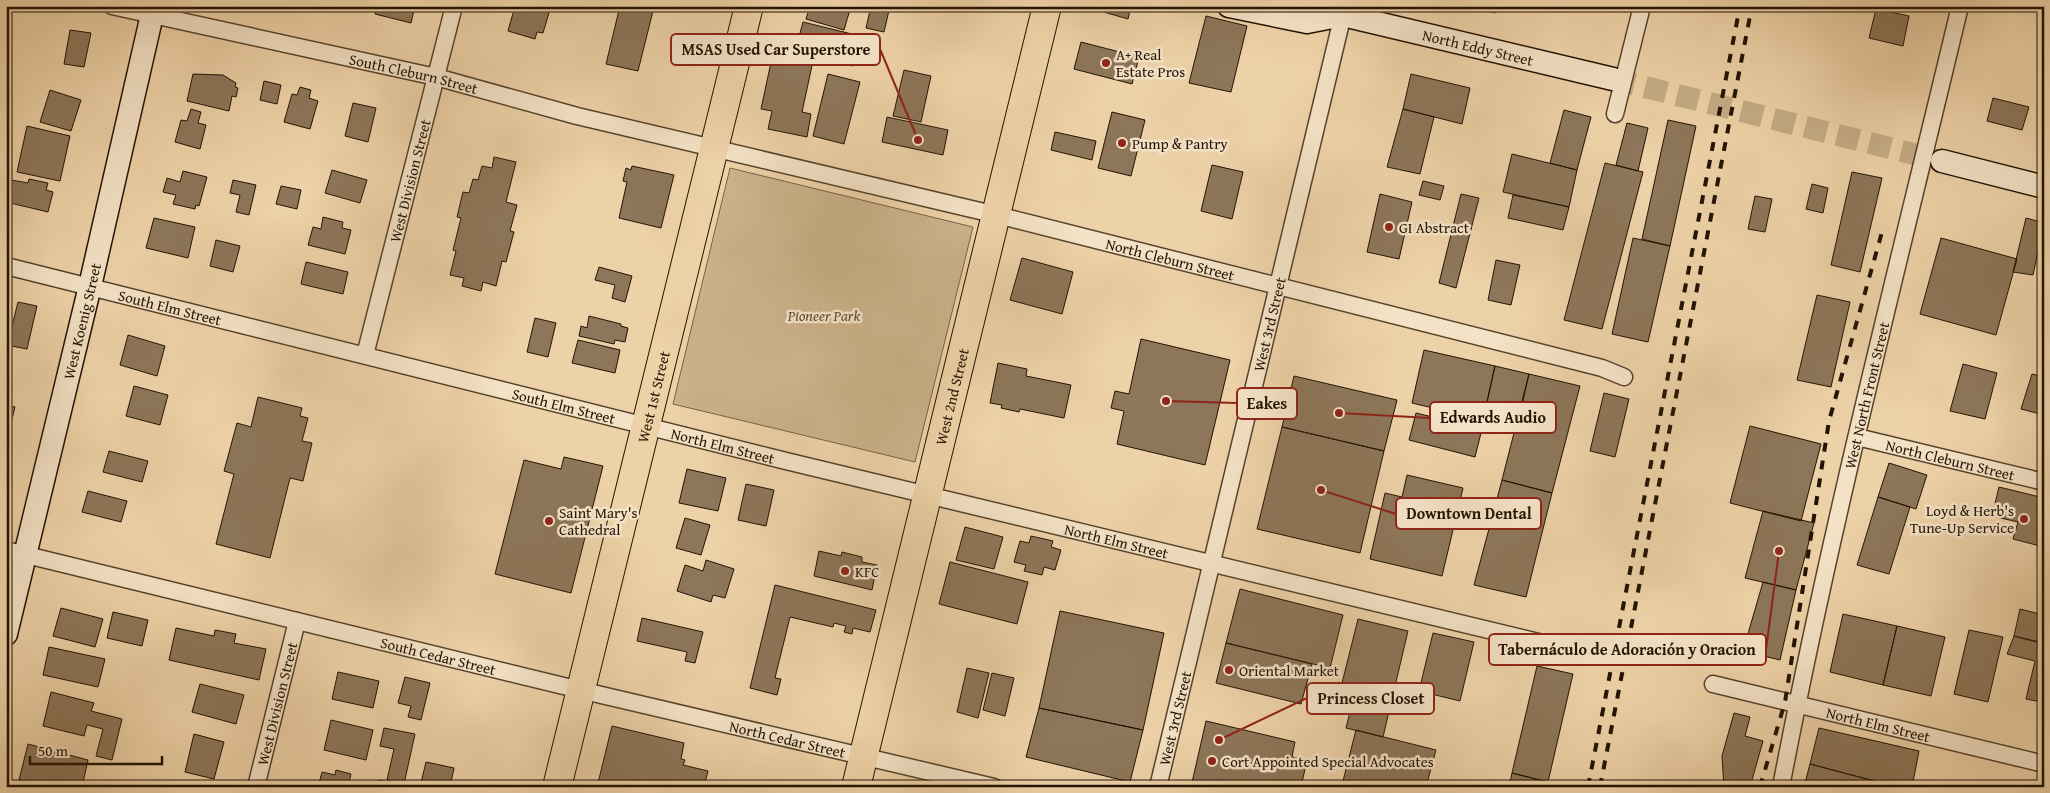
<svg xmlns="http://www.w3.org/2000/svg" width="2050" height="793" font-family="'Gentium Book Plus',serif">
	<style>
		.green { fill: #cbb28b; stroke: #776248 }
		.building { fill: #8d7659; stroke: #231304 }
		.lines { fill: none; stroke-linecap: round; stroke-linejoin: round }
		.secondary-tunnel { stroke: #c5ac86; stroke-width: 22; stroke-dasharray: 22 11; stroke-linecap: butt }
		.street-casing { stroke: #56432d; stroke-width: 19 }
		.secondary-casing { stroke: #231304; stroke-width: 25 }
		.highway-casing { stroke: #231304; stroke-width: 30 }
		.street { stroke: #f4e2c6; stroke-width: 16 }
		.secondary { stroke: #f4e2c6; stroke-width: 22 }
		.highway { stroke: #eed2a7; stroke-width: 28 }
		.rail { stroke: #231304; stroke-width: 4; stroke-dasharray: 9 9; stroke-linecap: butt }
		.poi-dot { fill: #8f2418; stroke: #f4e2c6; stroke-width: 2 }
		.labels { text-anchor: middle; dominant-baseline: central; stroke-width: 5; stroke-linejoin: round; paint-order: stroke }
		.street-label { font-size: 15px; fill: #231304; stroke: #f4e2c6 }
		.poi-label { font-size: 15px; fill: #231304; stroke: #f4e2c6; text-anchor: start }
		.park-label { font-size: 15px; font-style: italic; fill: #5e4b33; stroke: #f4e2c6 }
		.leader { fill: none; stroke: #8f2418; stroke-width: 2 }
		.callout-dot { fill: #8f2418; stroke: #f4e2c6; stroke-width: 2 }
		.callout { fill: #f4e2c6; stroke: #8f2418; stroke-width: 2 }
		.callout-label { font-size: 16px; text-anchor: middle; font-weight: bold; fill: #231304 }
	</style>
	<rect width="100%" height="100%" fill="#eed2a7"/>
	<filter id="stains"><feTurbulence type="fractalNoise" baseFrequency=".004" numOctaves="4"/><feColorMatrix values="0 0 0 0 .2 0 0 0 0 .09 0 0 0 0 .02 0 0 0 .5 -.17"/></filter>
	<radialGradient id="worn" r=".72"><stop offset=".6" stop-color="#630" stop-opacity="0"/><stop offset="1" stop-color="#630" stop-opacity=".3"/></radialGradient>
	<path class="green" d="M730,168L973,227L915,462L673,404Z"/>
	<path class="building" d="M377,6H415L411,23L375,14Z
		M515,6H551L543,33L537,32L535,39L508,31Z
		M620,6L654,7L638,71L606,64Z
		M810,6H851L844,30L806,19Z
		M871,6H890L884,32L866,28Z
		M1083,6H1131L1128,19Z
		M1470,6H1497L1495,13Z
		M1876,9L1909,16L1903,46L1869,38Z
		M1206,16L1247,26L1231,92L1189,83Z
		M803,22L860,36L853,66L795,52Z
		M70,30L91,33L84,67L64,64Z
		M1081,42L1139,57L1132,84L1074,69Z
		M773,53L813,61L802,112L811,114L807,137L768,129L772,111L761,109Z
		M904,70L931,76L921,122L893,116Z
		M193,74L223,75L236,83L235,87L238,88L236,97L232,96L229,111L187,101Z
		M828,74L860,82L844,144L813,136Z
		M1411,74L1470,88L1462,124L1403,109Z
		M264,81L281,85L277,104L260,100Z
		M300,87L311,90L309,98L318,101L310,129L284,122L292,94L297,95Z
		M50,90L81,100L71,131L40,122Z
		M1993,98L2029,107L2022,130L1987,121Z
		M353,103L376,108L368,142L345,136Z
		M191,109L201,112L198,123L206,125L200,149L175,142L181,120L187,121Z
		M1403,109L1434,117L1420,174L1387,167Z
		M1564,110L1591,117L1577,170L1550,163Z
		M1112,112L1145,120L1131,176L1098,168Z
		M887,117L948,130L943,155L882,142Z
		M1668,120L1696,126L1670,246L1642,239Z
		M1627,123L1648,128L1638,171L1616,165Z
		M27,126L70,136L60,181L17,172Z
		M1055,132L1096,141L1092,160L1051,150Z
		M1512,154L1577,170L1569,207L1503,192Z
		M494,157L516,162L506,202L517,205L510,231L514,232L506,262L502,261L496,286L483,282L481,291L462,286L464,278L450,275L456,251L453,250L461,218L457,217L463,192L469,193L473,179L478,180L482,166L492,168Z
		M1605,163L1643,172L1602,329L1564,320Z
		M1212,165L1243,172L1232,219L1201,211Z
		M632,166L674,175L661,228L619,218L627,182L623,181L626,168L631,170Z
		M332,170L367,180L360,203L325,193Z
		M183,171L207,177L199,206L196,205L195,209L173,204L176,195L163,192L167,178L180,182Z
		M1852,172L1882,178L1860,272L1831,265Z
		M29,179L48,183L46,190L53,192L48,212L6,202L11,180L28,183Z
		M233,180L256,185L249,215L236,212L240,195L230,193Z
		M1423,181L1444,186L1440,200L1419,195Z
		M1812,184L1828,188L1823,213L1806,209Z
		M281,186L301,190L297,209L276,204Z
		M1380,194L1412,202L1399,259L1367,252Z
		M1461,194L1479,198L1456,288L1439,283Z
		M1513,195L1569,207L1563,230L1508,218Z
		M1755,196L1772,199L1765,232L1748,229Z
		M323,217L343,222L342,228L351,230L345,254L308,245L313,227L321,229Z
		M154,218L195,227L188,258L146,248Z
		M2026,218L2044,223L2033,275L2013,272Z
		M1633,238L1670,246L1648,342L1612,334Z
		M1941,238L2017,259L1996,335L1920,314Z
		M216,240L240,246L233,272L210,266Z
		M1022,258L1073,272L1062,314L1010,300Z
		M1496,260L1520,265L1511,305L1488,300Z
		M306,262L348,272L343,294L301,284Z
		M599,267L632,276L625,302L612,298L615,285L595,280Z
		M1817,295L1850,302L1831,387L1797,380Z
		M18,302L37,306L27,349L6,345V325L12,326Z
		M589,316L621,324V326L628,328L625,342L615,340L614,344L579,336L581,326L587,328Z
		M535,318L556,323L548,357L527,352Z
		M128,335L165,346L157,376L120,365Z
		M1141,339L1230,360L1205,465L1117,444L1124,411L1111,408L1115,391L1129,394Z
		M578,340L620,350L615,373L572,363Z
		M1424,350L1495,366L1483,420L1412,403Z
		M998,363L1027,369L1026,376L1071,385L1064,418L1020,409L1019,412L1001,408L1002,405L990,403Z
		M1963,364L1997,373L1985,419L1950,411Z
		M1495,366L1529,374L1517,427L1483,420Z
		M1529,374L1580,386L1552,493L1502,480Z
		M2032,374L2044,377V415L2021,409Z
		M1294,376L1397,400L1384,451L1282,427Z
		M134,386L168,395L160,425L126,416Z
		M1604,393L1629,399L1615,457L1590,451Z
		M258,397L302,408L300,416L308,418L302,441L312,443L303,481L290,478L270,558L216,544L234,474L224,471L237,423L251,427Z
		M6,405L15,407L6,443Z
		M1416,413L1482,429L1475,457L1409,440Z
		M1750,426L1821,444L1801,521L1730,503Z
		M1282,427L1384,451L1360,553L1257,529Z
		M109,451L148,461L142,482L103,472Z
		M564,457L603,466L571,593L495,574L524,460L561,469Z
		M1889,463L1927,475L1916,509L1878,497Z
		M687,469L726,478L718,511L679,503Z
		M1407,475L1463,488L1442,576L1370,559L1385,493L1402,497Z
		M1502,480L1552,493L1526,597L1474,585Z
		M746,484L774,490L766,526L738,520Z
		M1999,487L2044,498V547L2013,539L2018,522L1992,516Z
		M88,491L127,501L121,522L82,512Z
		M1878,497L1910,507L1889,574L1857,565Z
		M1763,511L1814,523L1796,590L1745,578Z
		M685,518L710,525L701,555L676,548Z
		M965,527L1003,537L994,569L956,560Z
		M1031,536L1053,541L1051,547L1061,550L1055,570L1044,567L1042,575L1024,571L1026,565L1014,562L1020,541L1029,543Z
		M819,551L841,556L842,552L862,557V562L877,565L872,590L814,576Z
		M706,560L734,569L725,598L713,595L711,602L677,591L685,565L703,571Z
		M950,562L1028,582L1017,624L939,604Z
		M1763,582L1796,590L1780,660L1743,651Z
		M775,585L876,610L870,632L853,628L852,634L844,632L846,626L834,623L833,627L790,617L775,678L781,679L777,695L750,688Z
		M1240,589L1343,615L1330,668L1226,643Z
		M61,608L103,619L95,647L53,636Z
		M2020,609L2044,615V643L2014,636Z
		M1060,611L1164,633L1143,730L1039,708Z
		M113,612L148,620L142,646L107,638Z
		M1843,614L1897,626L1883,685L1830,672Z
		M642,618L703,632L695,663L685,661L687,652L637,641Z
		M1358,619L1408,631L1383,737L1346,728L1353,699L1339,695Z
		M1897,626L1945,637L1931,696L1883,685Z
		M176,628L214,636L215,630L236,634L234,643L266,649L259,680L169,660Z
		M1969,630L2003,637L1988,702L1954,694Z
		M1433,633L1474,642L1460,701L1419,691Z
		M2014,636L2044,644V697L2036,701L2026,699L2035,661L2007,654Z
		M1226,643L1312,664L1301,704L1216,683Z
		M49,647L105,659L98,687L43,675Z
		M1537,666L1573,674L1548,782L1512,773Z
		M967,668L989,673L978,718L957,712Z
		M338,672L379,681L373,708L332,699Z
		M992,673L1014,678L1005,716L983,710Z
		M405,677L430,683L421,720L408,717L411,706L398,703Z
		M200,684L244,695L236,724L192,712Z
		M51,692L94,703L91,711L122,719L112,760L96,756L103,729L87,725L84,736L43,726Z
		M1039,708L1143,730L1130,782L1026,757Z
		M1734,713L1750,717L1745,736L1763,741L1750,787H1724L1722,756Z
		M331,720L373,730L366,760L324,750Z
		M1206,721L1295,742L1292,757L1307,760L1301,787H1191Z
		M612,726L684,743L681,759L685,760L683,765L708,771L704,787H597Z
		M384,728L415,734L404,784L387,780L394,749L380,746Z
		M1819,728L1919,751L1912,787H1897L1810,764Z
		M1356,730L1436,750L1426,787H1368L1343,781Z
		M194,734L224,742L214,779L185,772Z
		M28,744L88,760L82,787H45L19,780Z
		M426,762L454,768L450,787H420Z
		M1810,764L1897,787H1804Z
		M336,770L351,774L349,783L360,787H318L322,772L335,775Z
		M1512,773L1548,782L1547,787H1509Z
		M379,780L400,785V787H377Z
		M1343,781L1368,787H1342Z"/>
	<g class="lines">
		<path class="secondary-tunnel" d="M1613,79L1942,161"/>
		<g class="street-casing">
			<g id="street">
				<path id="s1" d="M112,6L436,77L577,116L997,215L1602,368L1624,377"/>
				<path d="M1615,114L1642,6"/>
				<path id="s2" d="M6,266L786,461L1588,654"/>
				<path id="s3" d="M365,355L454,6"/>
				<path id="s4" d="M1857,437L2044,482"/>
				<path id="s5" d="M6,550L580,690L994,787"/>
				<path id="s6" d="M1713,684L2044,764"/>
				<path id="s7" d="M256,787L297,621"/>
				<path id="s8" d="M1158,787L1345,6"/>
				<path id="s9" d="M1781,787C1831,525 1898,266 1960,6"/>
			</g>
		</g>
		<g class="secondary-casing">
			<g id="secondary">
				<path id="s10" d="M1229,6L1307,22L1343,15L1613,79"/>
				<path d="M1942,161L2044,187"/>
				<path id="s11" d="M6,634L90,286L154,6"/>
			</g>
		</g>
		<g class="highway-casing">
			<g id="highway">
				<path id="s12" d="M557,787L749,6"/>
				<path id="s13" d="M856,787L1047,6"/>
			</g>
		</g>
		<use href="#street" class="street"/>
		<use href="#secondary" class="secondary"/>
		<use href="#highway" class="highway"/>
		<path class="rail" d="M1588,787L1740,6
			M1600,787L1752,6
			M1760,787L1785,702L1829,421L1882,232"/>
	</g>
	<g class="poi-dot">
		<circle cx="1106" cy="63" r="5"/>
		<circle cx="1122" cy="143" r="5"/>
		<circle cx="1389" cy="227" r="5"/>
		<circle cx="2024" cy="519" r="5"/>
		<circle cx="549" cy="521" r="5"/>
		<circle cx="845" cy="571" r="5"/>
		<circle cx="1229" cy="670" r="5"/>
		<circle cx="1212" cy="761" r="5"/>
	</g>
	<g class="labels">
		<g class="street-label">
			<text stroke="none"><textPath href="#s10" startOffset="255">North Eddy Street</textPath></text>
			<text stroke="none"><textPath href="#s1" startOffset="309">South Cleburn Street</textPath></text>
			<text stroke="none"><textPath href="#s3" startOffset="180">West Division Street</textPath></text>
			<text stroke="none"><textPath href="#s1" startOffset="1088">North Cleburn Street</textPath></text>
			<text stroke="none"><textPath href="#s2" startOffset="169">South Elm Street</textPath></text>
			<text stroke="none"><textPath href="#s11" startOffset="322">West Koenig Street</textPath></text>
			<text stroke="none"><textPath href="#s8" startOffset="476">West 3rd Street</textPath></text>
			<text stroke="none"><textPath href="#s12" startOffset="402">West 1st Street</textPath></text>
			<text stroke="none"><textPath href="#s13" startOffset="402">West 2nd Street</textPath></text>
			<text stroke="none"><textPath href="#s9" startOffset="401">West North Front Street</textPath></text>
			<text stroke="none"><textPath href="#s2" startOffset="575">South Elm Street</textPath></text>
			<text stroke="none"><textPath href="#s2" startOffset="739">North Elm Street</textPath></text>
			<text stroke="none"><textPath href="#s4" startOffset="96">North Cleburn Street</textPath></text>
			<text stroke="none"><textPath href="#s2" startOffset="1144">North Elm Street</textPath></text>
			<text stroke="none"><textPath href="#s5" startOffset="445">South Cedar Street</textPath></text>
			<text stroke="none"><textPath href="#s7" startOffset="86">West Division Street</textPath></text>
			<text stroke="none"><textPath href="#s8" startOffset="71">West 3rd Street</textPath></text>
			<text stroke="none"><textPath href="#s6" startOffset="170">North Elm Street</textPath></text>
			<text stroke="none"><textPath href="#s5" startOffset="804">North Cedar Street</textPath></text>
		</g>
		<g class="poi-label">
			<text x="1116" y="54">A+ Real<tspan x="1116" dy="17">Estate Pros</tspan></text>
			<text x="1132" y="143">Pump &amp; Pantry</text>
			<text x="1399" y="227">GI Abstract</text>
			<text x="2014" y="510" text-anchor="end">Loyd &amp; Herb's<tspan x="2014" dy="17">Tune-Up Service</tspan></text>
			<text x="559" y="512">Saint Mary's<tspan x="559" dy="17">Cathedral</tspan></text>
			<text x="855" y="571">KFC</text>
			<text x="1239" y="670">Oriental Market</text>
			<text x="1222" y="761">Cort Appointed Special Advocates</text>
		</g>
		<g class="park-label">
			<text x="824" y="315">Pioneer Park</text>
		</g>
	</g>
	<path class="leader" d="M918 140L880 49M1166 401L1237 403M1339 413L1430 418M1321 490L1396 514M1779 551L1766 650M1219 740L1307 698"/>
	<g class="callout-dot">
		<circle cx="918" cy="140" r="5"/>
		<circle cx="1166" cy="401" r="5"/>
		<circle cx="1339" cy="413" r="5"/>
		<circle cx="1321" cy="490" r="5"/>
		<circle cx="1779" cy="551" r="5"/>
		<circle cx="1219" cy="740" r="5"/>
	</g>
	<g class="callout">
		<rect x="671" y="34" width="209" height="31" rx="5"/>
		<rect x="1237" y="388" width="60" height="31" rx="5"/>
		<rect x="1430" y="402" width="126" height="31" rx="5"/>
		<rect x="1396" y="498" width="145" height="31" rx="5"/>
		<rect x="1489" y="634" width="277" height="31" rx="5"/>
		<rect x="1307" y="683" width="127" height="31" rx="5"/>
	</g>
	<g class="callout-label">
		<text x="776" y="55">MSAS Used Car Superstore</text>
		<text x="1267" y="409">Eakes</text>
		<text x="1493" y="423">Edwards Audio</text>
		<text x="1469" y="519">Downtown Dental</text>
		<text x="1627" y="655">Tabernáculo de Adoración y Oracion</text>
		<text x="1371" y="704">Princess Closet</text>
	</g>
	<rect width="2050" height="793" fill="none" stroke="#eed2a7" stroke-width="25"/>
	<rect x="8" y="8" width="2035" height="778" fill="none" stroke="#231304" stroke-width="2.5"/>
	<rect x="12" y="12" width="2025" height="768" fill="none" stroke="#231304"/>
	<path d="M30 756v8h132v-8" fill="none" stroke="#231304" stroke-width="2.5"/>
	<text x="38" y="756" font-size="15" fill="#231304" stroke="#f4e2c6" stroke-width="4" paint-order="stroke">50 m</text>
	<rect width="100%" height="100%" filter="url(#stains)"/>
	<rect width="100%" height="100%" fill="url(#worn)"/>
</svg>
